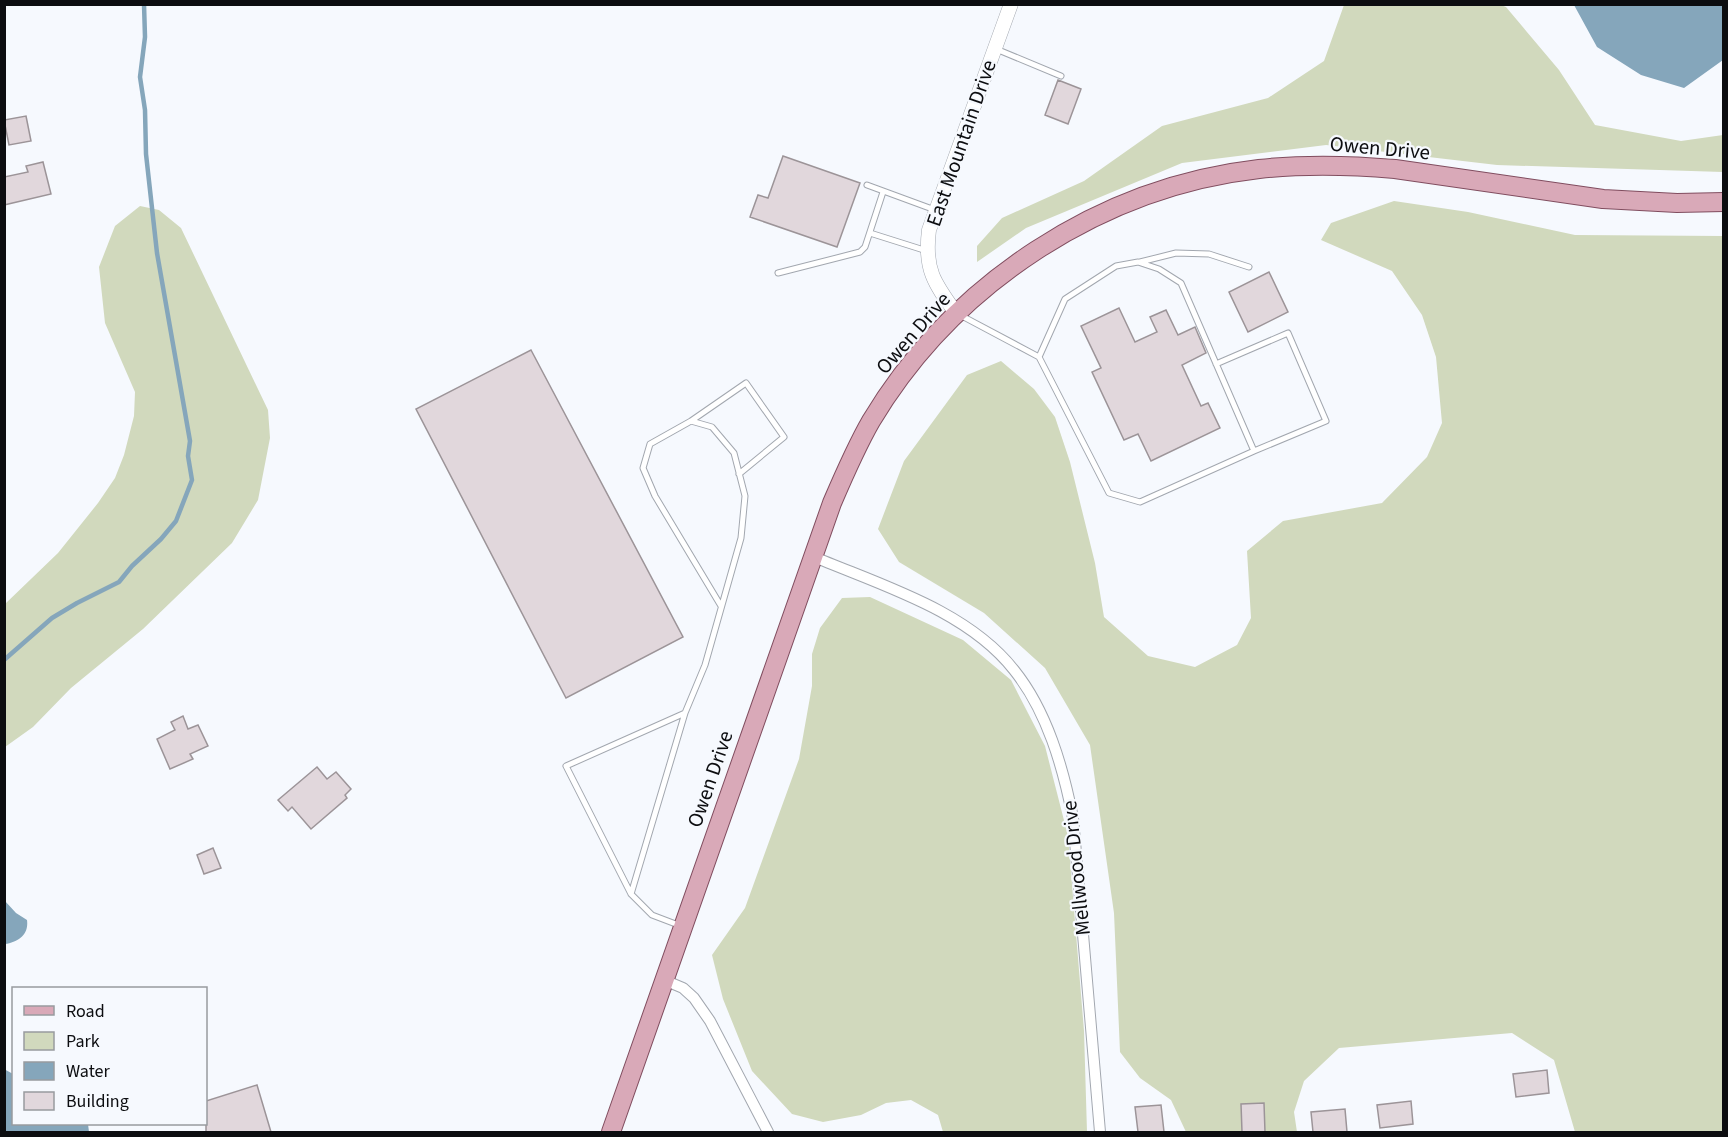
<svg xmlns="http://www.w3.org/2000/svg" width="1728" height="1137" font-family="'Source Sans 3',sans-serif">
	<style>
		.green { fill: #d1d9bd }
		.water { fill: #85a6bb }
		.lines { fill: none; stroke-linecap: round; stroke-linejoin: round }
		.stream { stroke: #85a6bb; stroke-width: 4.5 }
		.building { fill: #e1d7dc; stroke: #9c9498; stroke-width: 1.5 }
		.service-casing { stroke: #a2a7af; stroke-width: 7 }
		.minor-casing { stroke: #a2a7af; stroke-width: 12 }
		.tertiary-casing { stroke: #a2a7af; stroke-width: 15 }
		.primary-casing { stroke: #804d5f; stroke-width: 20 }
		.service { stroke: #fff; stroke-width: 5 }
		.minor { stroke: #fff; stroke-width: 10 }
		.tertiary { stroke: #fff; stroke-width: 14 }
		.primary { stroke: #d9a9b8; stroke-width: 18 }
		.labels { text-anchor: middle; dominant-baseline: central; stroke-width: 4.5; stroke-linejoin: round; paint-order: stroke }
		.street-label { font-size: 21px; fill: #0c0d10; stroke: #f6f9fe }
	</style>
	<rect width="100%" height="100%" fill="#f6f9fe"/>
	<path class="green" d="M1344,5H1501L1506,7L1559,70L1595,125L1681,141L1723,135V172L1497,165L1326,145L1182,163L1026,228L977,262V246L1002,218L1084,181L1162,126L1268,98L1324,61Z
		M1394,201L1468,212L1575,235L1723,236V1132H1575L1554,1060L1512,1033L1339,1048L1304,1081L1294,1112L1297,1132H1186L1171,1100L1140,1078L1120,1052L1114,913L1090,745L1045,668L984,613L899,562L878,529L904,461L967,375L1001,361L1034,389L1055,417L1070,462L1095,563L1104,617L1148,656L1195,667L1237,645L1251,618L1247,551L1283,521L1382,503L1427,457L1442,423L1436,357L1422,315L1392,271L1321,240L1331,223Z
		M140,206L159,210L181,228L268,410L270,438L258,500L232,543L143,629L71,688L33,727L5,747V604L58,553L98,503L115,478L124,455L134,416L135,392L105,323L99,267L115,226Z
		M870,597L963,640L1011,680L1045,746L1068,836L1084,1031L1087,1132H943L938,1115L911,1100L886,1103L861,1115L823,1122L792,1114L752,1071L723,999L712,955L745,908L799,759L812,686V654L820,628L842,598Z"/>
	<path class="water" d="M1574,5H1723V60L1684,88L1641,75L1597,47Z
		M5,901L16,913L27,920C29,935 18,942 5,944Z
		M4,1069L13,1074L14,1124H88L89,1132H5Z"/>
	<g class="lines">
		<path class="stream" d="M4,660L52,618L77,603L119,582L132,566L161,539L176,521L192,480L188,456L190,441L157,253L146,154L145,110L140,77L145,37L144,4"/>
	</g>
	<path class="building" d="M1058,80L1081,89L1068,124L1045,115Z
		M26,116L31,141L9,145L4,120Z
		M783,156L860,183L837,247L750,217L758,195L768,198Z
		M43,162L51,194L4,205V177L28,172L26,166Z
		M1269,272L1288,312L1248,332L1229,292Z
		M1119,308L1135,342L1157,332L1150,317L1166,310L1178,335L1195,327L1206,353L1182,365L1201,406L1208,403L1220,428L1151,461L1138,434L1124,440L1092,372L1101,368L1081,326Z
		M531,350L683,637L566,698L416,409Z
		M183,716L188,729L198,725L208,746L190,754L193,759L170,769L157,739L175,730L171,722Z
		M317,767L327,779L336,772L351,789L345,795L347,798L311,829L292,807L288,811L278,800Z
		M213,848L221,868L204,874L197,855Z
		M1547,1070L1549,1093L1516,1097L1513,1074Z
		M257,1085L271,1132H206V1101Z
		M1411,1101L1413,1124L1380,1128L1377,1105Z
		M1264,1103L1265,1132H1242L1241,1104Z
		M1161,1105L1164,1132H1138L1135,1107Z
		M1345,1109L1347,1132H1313L1311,1112Z"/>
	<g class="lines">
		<g class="service-casing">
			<path id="service" d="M996,49L1061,76
				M867,185L935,210
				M870,233L927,251
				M1140,262L1176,253L1209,254L1249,267
				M778,273L860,252L865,247L883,192
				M960,315L1039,357L1109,493L1140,502L1254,451L1181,283L1159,269L1138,262L1116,266L1065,299L1039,357
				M1216,364L1288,333L1326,421L1254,451
				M691,421L746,383L784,437L739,474
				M631,894L685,713
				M681,926L652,915L631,894L566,766L685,713L705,665L741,538L745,496L734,453L712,427L691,421L650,444L643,468L655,496L721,606"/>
		</g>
		<g class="minor-casing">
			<path id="minor" d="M812,556C880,585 967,610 1014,670C1047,711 1063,767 1073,818L1100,1132
				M664,980L683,988L694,998L710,1021L768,1132"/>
		</g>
		<g class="tertiary-casing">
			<path id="tertiary" d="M956,313C934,283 924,269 929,230L1011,4"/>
		</g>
		<g class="primary-casing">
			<path id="primary" d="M611,1132L832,503C844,475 856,447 871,421C953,284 1100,187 1259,169C1304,164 1349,165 1395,169L1603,199L1677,203L1724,202"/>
		</g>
		<use href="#service" class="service"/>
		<use href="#minor" class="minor"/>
		<use href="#tertiary" class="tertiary"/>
		<use href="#primary" class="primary"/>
	</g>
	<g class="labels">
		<g class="street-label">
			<text transform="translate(961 143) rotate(-71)">East Mountain Drive</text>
			<text transform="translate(1380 148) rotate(5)">Owen Drive</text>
			<text transform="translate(913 333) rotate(-49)">Owen Drive</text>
			<text transform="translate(710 779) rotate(-71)">Owen Drive</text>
			<text transform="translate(1076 868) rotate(-96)">Mellwood Drive</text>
		</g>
	</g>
	<rect width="1728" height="1137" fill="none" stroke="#0c0d10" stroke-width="12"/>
	<rect x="12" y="987" width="195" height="138" fill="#f6f9fe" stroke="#989b9f" stroke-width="1.5"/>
	<rect x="24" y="1006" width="30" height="9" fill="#d9a9b8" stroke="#989b9f" stroke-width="1.5"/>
	<text x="66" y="1017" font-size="18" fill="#0c0d10">Road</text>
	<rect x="24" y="1032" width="30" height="18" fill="#d1d9bd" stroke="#989b9f" stroke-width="1.5"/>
	<text x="66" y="1047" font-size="18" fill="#0c0d10">Park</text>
	<rect x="24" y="1062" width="30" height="18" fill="#85a6bb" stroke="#989b9f" stroke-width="1.5"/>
	<text x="66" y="1077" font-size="18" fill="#0c0d10">Water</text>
	<rect x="24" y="1092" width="30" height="18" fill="#e1d7dc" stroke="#989b9f" stroke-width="1.5"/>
	<text x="66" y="1107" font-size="18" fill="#0c0d10">Building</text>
</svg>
